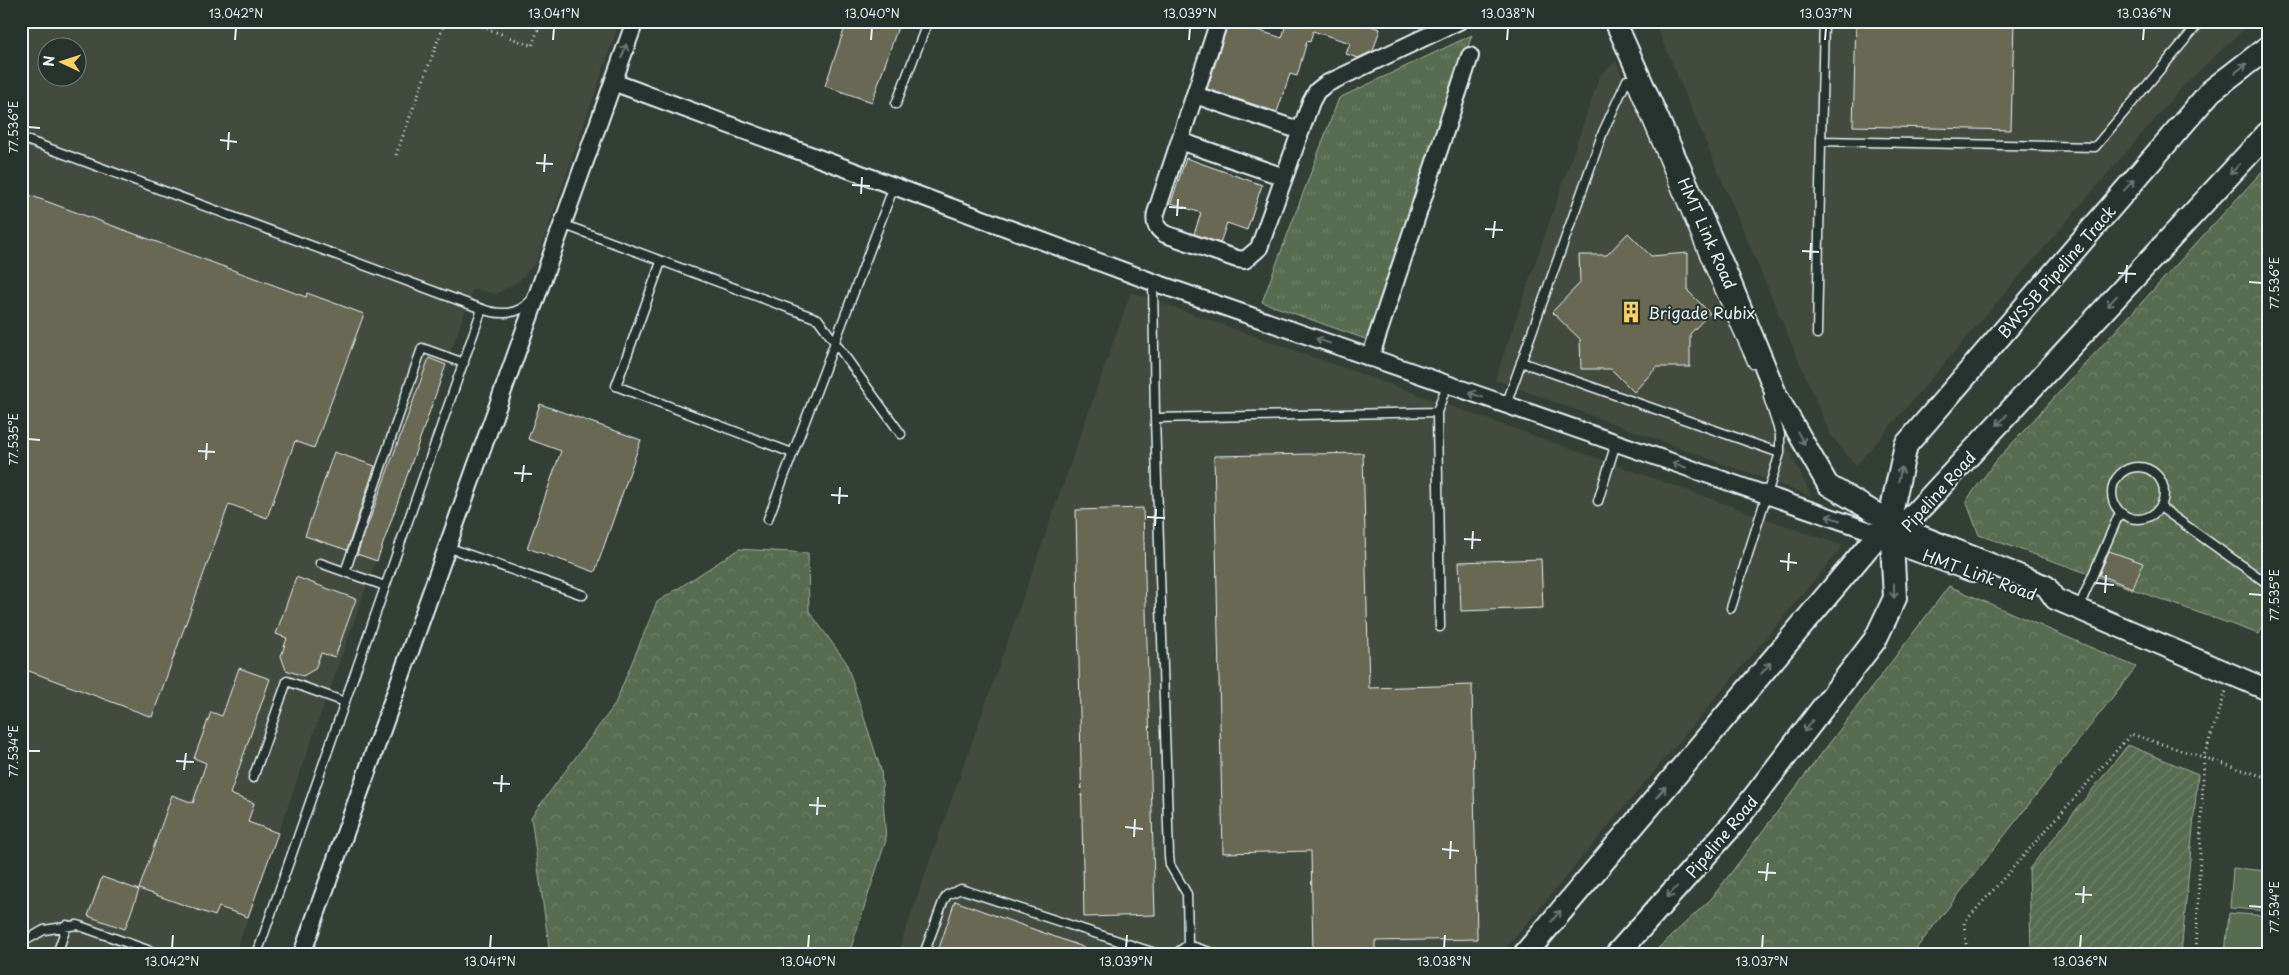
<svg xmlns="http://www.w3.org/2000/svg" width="2289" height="975" font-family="'Playpen Sans',sans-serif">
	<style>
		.built { fill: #434b3e; fill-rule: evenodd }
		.grass { fill: #586c4f; stroke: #a0aea4 }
		.forest { fill: url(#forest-crowns); stroke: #a0aea4 }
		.park { fill: url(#park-tufts); stroke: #a0aea4 }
		.garden { fill: url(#garden-furrows); stroke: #a0aea4 }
		.building { fill: #686853; stroke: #e8f1f8 }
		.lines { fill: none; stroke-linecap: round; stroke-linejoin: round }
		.service-casing { stroke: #e8f1f8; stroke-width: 11 }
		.minor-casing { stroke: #e8f1f8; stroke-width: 20 }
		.tertiary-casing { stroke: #e8f1f8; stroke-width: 24 }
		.secondary-casing { stroke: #e8f1f8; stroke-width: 26 }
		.path { stroke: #e8f1f8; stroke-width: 3; stroke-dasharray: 1 4; stroke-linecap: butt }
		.service { stroke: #26332d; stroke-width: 8 }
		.minor { stroke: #26332d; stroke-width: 16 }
		.tertiary { stroke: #26332d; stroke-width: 20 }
		.secondary { stroke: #26332d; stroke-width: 22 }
		.oneway { stroke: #6a7674 }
		.ticks { fill: none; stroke: #e8f1f8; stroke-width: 2 }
		.labels { text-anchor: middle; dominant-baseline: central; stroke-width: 4; stroke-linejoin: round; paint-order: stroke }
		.street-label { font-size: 16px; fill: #e8f1f8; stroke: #26332d }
		.poi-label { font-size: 16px; fill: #e8f1f8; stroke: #26332d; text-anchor: start }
		.neatline { fill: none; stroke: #e8f1f8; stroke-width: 2 }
		.ticks-label { font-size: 12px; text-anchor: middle; fill: #e8f1f8 }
	</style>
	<defs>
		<pattern id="forest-crowns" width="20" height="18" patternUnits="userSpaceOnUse" patternTransform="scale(1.25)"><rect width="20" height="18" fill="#586c4f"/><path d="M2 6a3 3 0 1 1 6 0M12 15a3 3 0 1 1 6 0" fill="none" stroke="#708169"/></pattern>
		<pattern id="park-tufts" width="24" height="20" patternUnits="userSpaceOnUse" patternTransform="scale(1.25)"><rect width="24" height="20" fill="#586c4f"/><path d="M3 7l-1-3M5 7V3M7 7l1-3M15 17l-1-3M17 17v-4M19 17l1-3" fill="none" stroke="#708169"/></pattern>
		<pattern id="garden-furrows" width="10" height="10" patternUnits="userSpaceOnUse" patternTransform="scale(1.25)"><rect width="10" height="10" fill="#586c4f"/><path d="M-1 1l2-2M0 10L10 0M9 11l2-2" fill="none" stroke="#708169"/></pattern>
	</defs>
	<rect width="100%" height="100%" fill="#333e35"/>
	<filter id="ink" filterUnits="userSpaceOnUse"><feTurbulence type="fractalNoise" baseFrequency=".02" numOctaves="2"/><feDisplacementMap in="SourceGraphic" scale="10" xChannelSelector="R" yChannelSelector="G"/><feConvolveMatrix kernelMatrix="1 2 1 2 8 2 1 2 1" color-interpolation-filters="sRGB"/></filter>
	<g filter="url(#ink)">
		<path class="built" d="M21,21H620L536,262L519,281L496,294L473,289L235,954H21ZM48,48H78V78H48Z
			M1654,21H2253L2184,85L1856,466L1830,434Z
			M1616,61L1704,267L1811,496L1495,380L1600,75Z
			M1131,292L1843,546L1501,954H897Z"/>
		<path class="grass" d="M2233,868L2268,871V911L2230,908Z
			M2229,913L2268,916V954H2225Z"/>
		<path class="forest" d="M2268,165V618L2259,634L1979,535L1966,501L1996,461Z
			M739,549L808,553L809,611L846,662L881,770L886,840L849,954H550L531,817L614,706L657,602Z
			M1949,586L2136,667L1912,954H1652L1711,899Z"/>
		<path class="park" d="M1472,35L1368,340L1262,302L1339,98Z"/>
		<path class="garden" d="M2128,745L2198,774L2181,954H2031L2029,869Z"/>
		<path class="building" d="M847,21H900L872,102L825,86Z
			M1229,21L1282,38L1287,21H1355L1380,29L1373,51L1358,58L1346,54L1350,43L1313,31L1310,42L1307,41L1297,76L1290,74L1277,112L1207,89Z
			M1856,21H2014L2011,130L1853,126Z
			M1186,158L1262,185L1247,230L1227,223L1220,243L1194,234L1201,213L1171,203Z
			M21,192L306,297L307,293L364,314L314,448L295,441L267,518L229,504L152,717L21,668Z
			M1628,233L1651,256L1688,253V291L1710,313L1690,334V367H1657L1634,392L1611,369H1581L1580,339L1552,312L1580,283L1579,255H1607Z
			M429,358L446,365L377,561L357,554Z
			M540,404L641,440L595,572L527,548L561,451L528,439Z
			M334,452L375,466L347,550L305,536Z
			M1363,453L1369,688L1472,685L1477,939L1375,941V954H1313L1311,851L1223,853L1214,456Z
			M1143,508L1155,915L1084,917L1076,510Z
			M2109,551L2143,563L2133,588L2099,575Z
			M1541,559L1543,608L1461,611L1459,562Z
			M296,577L356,599L335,657L321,653L315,669L303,676L286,670L281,656L287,638L276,634Z
			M239,668L270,679L230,794L254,803L248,822L278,833L248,917L219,907L215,916L139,889L172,795L193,803L206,763L194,758L211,712L222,716Z
			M102,877L139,890L125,929L88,916Z
			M955,901L1097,952L1096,954H937Z"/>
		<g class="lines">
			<g class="service-casing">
				<path id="service" d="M1824,21L1821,141L2095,147L2201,21
					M896,104L928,21
					M21,138L482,309
					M562,224L818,319L901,434
					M661,262L616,386L792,453
					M1712,274L1753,364
					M1153,282L1155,418L1169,856L1170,865L1187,894L1188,945
					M1817,334L1821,141
					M1521,362L1780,453L1731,608
					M1768,397L1780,434V453
					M1506,405L1603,132L1627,80H1630L1712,274L1725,269
					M1155,418L1437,412
					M2112 493a26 26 0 1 1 52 0a26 26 0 1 1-52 0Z
					M1598,501L1616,443
					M2160,507L2268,584
					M768,519L894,186
					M447,547L583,595
					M320,563L385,586
					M345,572L422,348L464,363
					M2079,607L2120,512
					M1440,627L1437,412L1447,385
					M253,778L287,681L345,702
					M21,943L44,930L77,925L159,954
					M57,954L67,925
					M257,954L482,309C498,315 518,316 530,301
					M924,954L943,902L947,895L961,889L1158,954
					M1175,954L1188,945L1216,954"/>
			</g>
			<g class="minor-casing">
				<path id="minor" d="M1219,21L1156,213C1154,223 1156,228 1165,234L1237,259L1245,260L1259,248L1311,102L1317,91L1326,84L1459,21
					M613,82L1153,282L1879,534
					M1195,95L1301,131
					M1180,141L1284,177
					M1370,358L1470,56
					M302,954L635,21"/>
			</g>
			<g class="tertiary-casing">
				<path id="tertiary" d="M1615,21L1725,269L1777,396L1828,485L1903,529L2046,586L2055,599L2268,690
					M1879,534L1892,542L1972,571"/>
			</g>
			<g class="secondary-casing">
				<path id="secondary" d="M1525,954L1889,522L1906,445L2211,91L2268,47
					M1617,954L1735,822L1875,640L1895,598L1892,542L1910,519L2268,133"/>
			</g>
			<path class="path" d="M468,21L532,46L541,21
				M396,155L445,21
				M1967,954L1964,923L2131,734L2268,778
				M2196,954L2204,756L2226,691"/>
			<use href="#service" class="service"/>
			<use href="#minor" class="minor"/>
			<use href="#tertiary" class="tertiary"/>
			<use href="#secondary" class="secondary"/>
		</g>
		<defs><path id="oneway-shaft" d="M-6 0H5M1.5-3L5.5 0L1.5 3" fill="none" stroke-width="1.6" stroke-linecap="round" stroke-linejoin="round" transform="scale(1.25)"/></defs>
		<g class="oneway">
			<use href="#oneway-shaft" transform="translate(624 51) rotate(-71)"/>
			<use href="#oneway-shaft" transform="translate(2241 68) rotate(-38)"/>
			<use href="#oneway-shaft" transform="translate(2235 169) rotate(133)"/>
			<use href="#oneway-shaft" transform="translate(2129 185) rotate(-49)"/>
			<use href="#oneway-shaft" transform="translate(2112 301) rotate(133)"/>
			<use href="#oneway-shaft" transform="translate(1323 341) rotate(-161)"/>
			<use href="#oneway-shaft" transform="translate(1476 395) rotate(-161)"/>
			<use href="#oneway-shaft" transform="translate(2002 420) rotate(133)"/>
			<use href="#oneway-shaft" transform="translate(1801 438) rotate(60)"/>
			<use href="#oneway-shaft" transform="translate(1679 465) rotate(-161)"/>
			<use href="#oneway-shaft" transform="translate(1900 474) rotate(-78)"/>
			<use href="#oneway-shaft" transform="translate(1833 518) rotate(-161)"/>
			<use href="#oneway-shaft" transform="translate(1894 591) rotate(90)"/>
			<use href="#oneway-shaft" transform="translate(1766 668) rotate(-50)"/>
			<use href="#oneway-shaft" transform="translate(1808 726) rotate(128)"/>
			<use href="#oneway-shaft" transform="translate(1661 792) rotate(-50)"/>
			<use href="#oneway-shaft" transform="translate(1672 892) rotate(132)"/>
			<use href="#oneway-shaft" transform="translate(1556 916) rotate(-50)"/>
		</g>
	</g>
	<path class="ticks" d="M235,40L236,28M553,40L554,28M871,40L872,28M1189,40L1190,28M1507,40L1508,28M1825,40L1826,28M2143,40L2144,28M28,127L40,128M220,140L237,142M228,150L229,132M536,163L553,164M544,172L545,154M852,185L870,186M861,194L862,177M1169,207L1186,208M1177,216L1178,199M1485,229L1503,230M1493,238L1495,221M1802,251L1819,252M1810,260L1811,243M2118,273L2136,274M2249,282L2262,283M2126,283L2127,265M28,439L40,440M198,451L215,452M206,460L207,443M514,473L532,474M522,482L524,465M831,495L848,496M839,504L840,487M1147,517L1165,518M1155,526L1156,509M1464,539L1481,540M1472,549L1473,531M1780,561L1797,563M1788,571L1789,553M2096,583L2114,585M2105,593L2106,575M2249,594L2262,595M28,751H40M176,761L194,762M184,770L186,753M493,783L510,784M501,792L502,775M809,805L826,806M817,815L818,797M1125,827L1143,829M1134,837L1135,819M1442,849L1459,851M1450,859L1451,841M1758,872L1776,873M1766,881L1768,863M2075,894L2092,895M2083,903L2084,886M2249,906L2262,907M172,948L173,935M490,948L491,935M808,948L809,935M1126,948L1127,935M1444,948L1445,935M1762,948L1763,935M2080,948L2081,935"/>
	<defs>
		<g id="building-bare" transform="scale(1.725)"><path d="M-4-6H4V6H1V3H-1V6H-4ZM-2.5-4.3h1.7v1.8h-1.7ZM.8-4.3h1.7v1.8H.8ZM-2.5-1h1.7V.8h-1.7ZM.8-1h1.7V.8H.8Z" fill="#ffd166" stroke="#26332d" stroke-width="2.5" paint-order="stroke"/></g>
	</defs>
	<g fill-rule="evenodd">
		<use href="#building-bare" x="1631" y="312"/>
	</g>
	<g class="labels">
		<g class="street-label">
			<text transform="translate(1708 233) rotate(66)">HMT Link Road</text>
			<text transform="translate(2056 271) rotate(-49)">BWSSB Pipeline Track</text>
			<text transform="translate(1938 491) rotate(-48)">Pipeline Road</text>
			<text transform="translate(1980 574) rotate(20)">HMT Link Road</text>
			<text transform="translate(1721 836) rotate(-50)">Pipeline Road</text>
		</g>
		<g class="poi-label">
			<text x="1648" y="312">Brigade Rubix</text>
		</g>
	</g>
	<rect width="2289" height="975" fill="none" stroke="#26332d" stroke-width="55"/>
	<g transform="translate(62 62) rotate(274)"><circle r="24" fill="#26332d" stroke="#747f7e"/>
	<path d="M0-4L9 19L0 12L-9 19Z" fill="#ffd166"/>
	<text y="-8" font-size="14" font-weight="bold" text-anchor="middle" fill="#e8f1f8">N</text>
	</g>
	<rect x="28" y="28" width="2234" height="920" class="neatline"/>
	<g class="ticks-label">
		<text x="236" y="18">13.042°N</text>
		<text x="554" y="18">13.041°N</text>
		<text x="872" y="18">13.040°N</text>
		<text x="1190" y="18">13.039°N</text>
		<text x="1508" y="18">13.038°N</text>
		<text x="1826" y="18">13.037°N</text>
		<text x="2144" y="18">13.036°N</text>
		<text transform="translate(14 127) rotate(-90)" y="4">77.536°E</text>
		<text transform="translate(2275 283) rotate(-90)" y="4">77.536°E</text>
		<text transform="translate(14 439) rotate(-90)" y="4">77.535°E</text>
		<text transform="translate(2275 595) rotate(-90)" y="4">77.535°E</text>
		<text transform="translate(14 751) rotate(-90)" y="4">77.534°E</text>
		<text transform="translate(2275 907) rotate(-90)" y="4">77.534°E</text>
		<text x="172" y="966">13.042°N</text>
		<text x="490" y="966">13.041°N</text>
		<text x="808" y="966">13.040°N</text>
		<text x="1126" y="966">13.039°N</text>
		<text x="1444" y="966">13.038°N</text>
		<text x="1762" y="966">13.037°N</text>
		<text x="2080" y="966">13.036°N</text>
	</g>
</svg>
